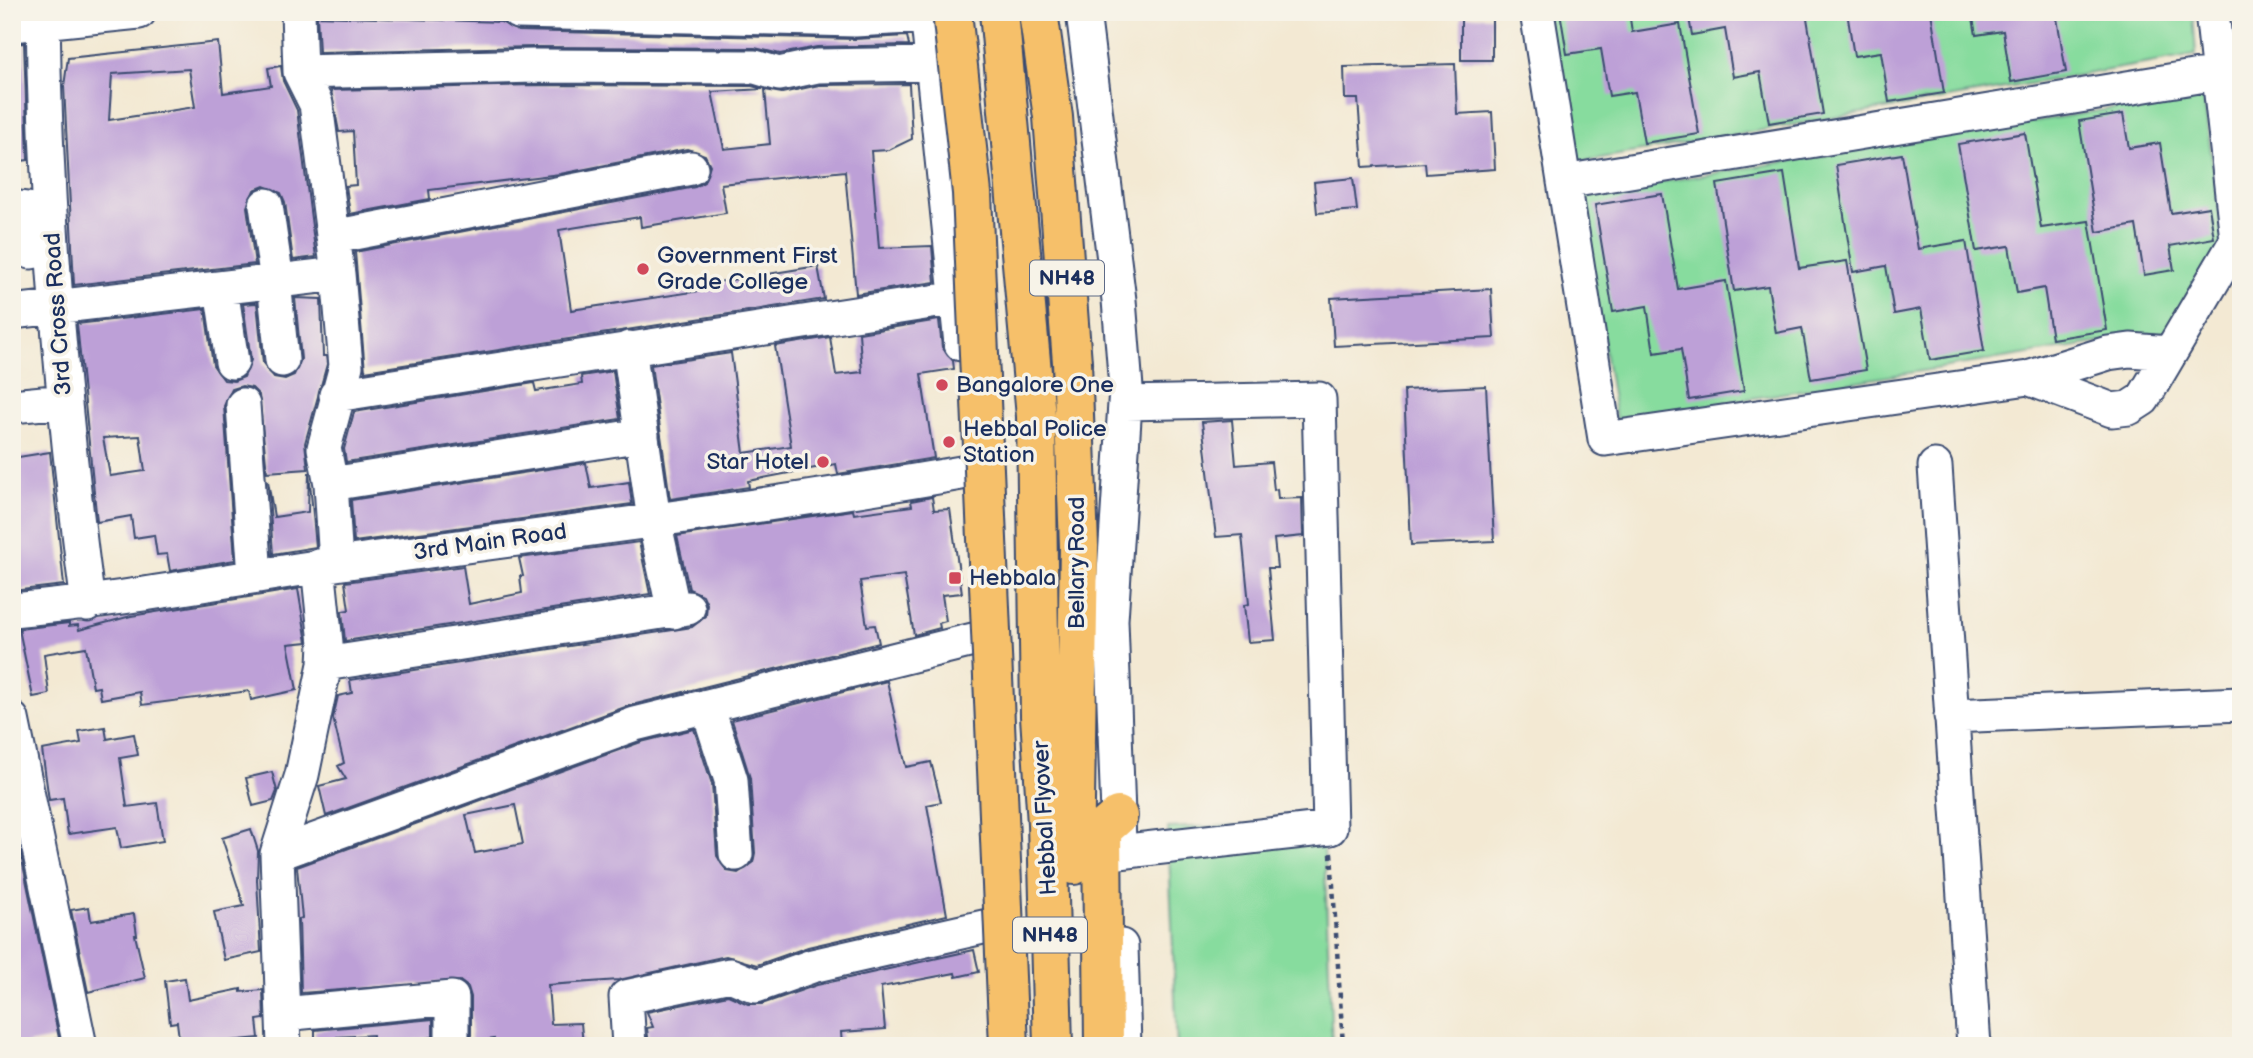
<svg xmlns="http://www.w3.org/2000/svg" width="2253" height="1058" font-family="'Balsamiq Sans',sans-serif">
	<style>
		.green { fill: #87dc9e; stroke: #51867e; stroke-width: 2 }
		.building { fill: #bda0d7; fill-rule: evenodd }
		.lines { fill: none; stroke-linecap: round; stroke-linejoin: round }
		.minor-casing { stroke: #3b4b70; stroke-width: 37 }
		.highway-casing { stroke: #3b4b70; stroke-width: 42 }
		.path { stroke: #3b4b70; stroke-width: 4.5; stroke-dasharray: 5 5; stroke-linecap: butt }
		.minor { stroke: #fff; stroke-width: 33 }
		.highway { stroke: #f6c06b; stroke-width: 38 }
		.highway-bridge-casing { stroke: #3b4b70; stroke-width: 42; stroke-linecap: butt }
		.highway-bridge { stroke: #f6c06b; stroke-width: 38 }
		.poi-dot { fill: #d1495b; stroke: #f7f3e8; stroke-width: 2.5 }
		.labels { text-anchor: middle; dominant-baseline: central; stroke-width: 7; stroke-linejoin: round; paint-order: stroke }
		.shield { fill: #f7f3e8; stroke: #5d6a87; stroke-width: 2 }
		.shield-label { font-size: 21px; font-weight: bold; fill: #1b2f5e }
		.poi-label { font-size: 23px; fill: #1b2f5e; stroke: #f7f3e8; text-anchor: start }
		.street-label { font-size: 23px; fill: #1b2f5e; stroke: #f7f3e8 }
	</style>
	<rect width="100%" height="100%" fill="#f7f3e8"/>
	<filter id="ink" filterUnits="userSpaceOnUse"><feTurbulence type="fractalNoise" baseFrequency=".0143" numOctaves="2"/><feDisplacementMap in="SourceGraphic" scale="14" xChannelSelector="R" yChannelSelector="G"/><feConvolveMatrix kernelMatrix="1 2 1 2 8 2 1 2 1" color-interpolation-filters="sRGB"/></filter>
	<filter id="wash" filterUnits="userSpaceOnUse"><feTurbulence type="fractalNoise" baseFrequency=".00686" numOctaves="4" result="noise"/><feDisplacementMap in="SourceGraphic" scale="28" xChannelSelector="R" yChannelSelector="G"/><feGaussianBlur stdDeviation="1.57" result="paint"/><feColorMatrix in="noise" values="0 0 0 0 0 0 0 0 0 0 0 0 0 0 0 0 0 1.4 0 .05"/><feComposite in="paint" operator="in"/></filter>
	<g filter="url(#wash)">
		<rect width="100%" height="100%" fill="#f3e9d3"/>
		<path class="green" d="M1546,12H2193L2196,55L1572,163Z
			M2203,94L2223,240L2171,331L1616,420L1580,195Z
			M1323,822L1332,1046H1177L1168,828Z"/>
		<g id="blocks">
			<path class="building" d="M1560,12H1629L1632,32L1680,24L1699,134L1644,143L1635,92L1609,96L1601,49L1567,54Z
				M1688,12H1806L1823,114L1769,123L1760,72L1733,77L1725,29L1692,35Z
				M1847,12H1931L1944,93L1889,102L1881,52L1854,56Z
				M1972,12H2056L2066,72L2011,82L2003,31L1976,35Z
				M317,16L501,22L518,31L855,39L907,36L909,45L817,47L780,54L755,48L534,47L319,52Z
				M1461,16L1492,17V60H1461Z
				M218,42L223,93L271,86L268,68L281,66L283,81L297,110L316,257L293,260L285,202L281,193L264,186L254,190L247,207L255,264L74,285L64,86L68,58ZM189,69L195,107L109,120L112,74Z
				M24,43L28,160L12,162V44Z
				M1455,64L1457,114L1492,112L1495,169L1426,174L1425,163L1363,167L1358,99H1345L1344,67Z
				M909,84L912,139L889,150L871,151L879,248L932,246L935,282L856,294L845,171L721,184L726,213L641,227L640,217L559,230L571,310L713,289L712,283L818,266L824,299L365,371L355,252L695,187L704,182L710,165L705,155L687,149L560,174L429,190L430,199L350,214L346,186L356,185L353,131L339,132L331,90L534,85L752,86L763,89L712,92L724,149L770,144L765,90L782,93L819,85Z
				M2123,114L2129,148L2160,143L2171,213L2209,207L2214,238L2170,246L2174,270L2144,275L2136,225L2097,232L2079,121Z
				M2025,133L2041,228L2089,221L2107,330L2052,339L2044,288L2017,293L2009,246L1976,251L1958,144Z
				M1902,154L1918,249L1966,241L1984,351L1930,360L1921,309L1894,314L1886,266L1853,272L1836,165Z
				M1784,173L1799,268L1847,261L1866,370L1811,379L1802,328L1776,333L1768,286L1734,291L1717,184Z
				M1353,178L1357,210L1317,213L1314,182Z
				M1662,194L1678,289L1726,281L1744,391L1689,400L1681,349L1654,353L1647,306L1613,312L1595,205Z
				M1491,289L1494,338L1334,346L1331,298Z
				M295,298L321,299L323,356H326L327,364L305,443L308,469L267,472L259,395L252,388L242,386L232,389L224,406L235,560L170,571L167,554L157,555L154,535L134,538L131,516L97,522L77,324L205,309L213,365L224,380L234,381L244,377L251,360L243,304L257,303L263,363L274,377L285,379L294,375L301,359ZM140,436L145,471L110,476L103,438Z
				M939,320L942,347L953,361L954,369L921,374L934,458L838,474L836,464L748,481L749,487L670,499L651,365L731,353L744,453L791,446L775,346L830,337L836,375L862,372L859,333Z
				M613,371L620,419L346,462L344,449L354,412L534,383L536,391L582,384L581,376Z
				M1486,386L1494,541L1411,545L1404,390Z
				M1232,420L1236,465L1271,462L1274,490L1277,489L1278,499L1302,498L1303,536L1274,539L1277,568H1268L1275,640L1248,642L1244,605L1249,604L1242,535L1216,537L1202,422Z
				M50,452L64,585L12,591V458Z
				M586,463L591,488L629,482L632,504L354,542L351,500Z
				M309,472L316,547L273,554L268,481L274,517L308,512Z
				M932,497L934,510L950,509L962,593L942,595L946,621L939,623L940,628L914,635L904,575L860,581L867,626L875,625L879,643L628,706L326,816L319,786L346,779L338,766L344,763L333,718L338,696L352,693L350,680L692,627L706,616L707,604L703,595L689,589L677,536L853,510L854,514L912,506L911,501Z
				M639,542L650,594L345,641L342,611L349,610L345,582L463,566L469,604L522,593L520,576H523L519,558Z
				M298,589L307,642L288,644L297,690L251,700L249,691L142,705L140,692L101,699L99,687L93,688L86,647L44,654L49,694L33,697L19,629L69,623V626L78,625L79,630L131,616Z
				M887,681L906,767L931,762L941,802L927,805L947,915L808,947L757,965L726,956L619,980L548,985L551,1024L581,1023L583,1046H495L494,1039L471,1043V997L468,987L460,981L301,993L299,919L302,918L297,867L641,742L694,729L712,784L717,856L727,871L738,873L753,863L755,853L750,778L732,720ZM515,805L523,844L475,853L466,815Z
				M105,727L107,739L134,734L138,755L120,758L127,807L157,803L163,841L121,848L117,827L68,834L63,798L49,800L42,750L81,743L79,731Z
				M272,772L277,791L273,801L253,806L246,778Z
				M251,829L258,851L257,880L261,952L224,960L214,912L244,906L222,838Z
				M12,836H17L59,1038L17,1046H12Z
				M89,907L91,921L134,914L137,935H135L145,978L88,992L71,910Z
				M974,950L979,972L956,977L955,973L881,987L885,1029L841,1032L842,1046H649L647,1028L653,1027L647,1012L728,995L748,1004H762L817,985Z
				M185,978L188,1000L241,989V992L263,990L264,1019L257,1020L259,1038L180,1046L177,1022L170,1023L165,981Z
				M433,1019V1037L407,1041L408,1046H373V1035L337,1037V1041H315V1030Z"/>
		</g>
	</g>
	<g filter="url(#ink)">
		<use href="#blocks" fill-opacity="0" stroke="#3b4b70" stroke-width="2"/>
		<g class="lines">
			<g class="minor-casing">
				<path id="minor" d="M43,12C45,210 62,408 88,604
					M298,12L300,72L316,104L338,274L346,366L324,448L331,484L336,563
					M518,12L855,20L927,16
					M927,12L961,344
					M1083,12L1119,300L1126,388L1111,620L1119,843
					M1537,12L1605,439L2028,378L2112,410L2129,408L2143,399L2237,240L2212,12
					M12,25L139,12
					M300,72L534,66L755,67L779,74L817,66L933,64
					M1564,182L2217,73
					M266,205L277,281
					M12,207L28,209L31,252
					M333,237L691,168
					M274,281L282,360
					M221,288L232,362
					M12,312L338,274
					M629,348L654,520L674,612
					M2028,378L2108,353L2130,350L2169,353
					M336,395L957,298
					M243,405L255,576
					M12,406L64,401
					M1935,466L1974,1046
					M331,484L642,435
					M12,610C130,600 246,576 364,560C565,532 767,507 967,472
					M325,664L688,608
					M707,706L731,780L736,854
					M1951,716L2241,704
					M12,719L80,1046
					M1119,852L1330,828L1319,399L1126,403
					M277,854L302,775L325,664L326,643L318,566
					M1121,946L1124,1046
					M283,1014L452,998V1046
					M284,1046L277,854L635,724L977,639
					M629,1046L626,997L730,975L756,986L812,966L992,925"/>
			</g>
			<g class="highway-casing">
				<path id="highway" d="M999,12L1036,416L1040,716L1047,824L1053,1046
					M1038,12L1053,117L1072,362L1079,546L1074,865
					M1104,1046L1102,830L1118,816"/>
			</g>
			<path class="path" d="M1331,853L1343,1046"/>
			<use href="#minor" class="minor"/>
			<use href="#highway" class="highway"/>
			<g class="highway-bridge-casing">
				<path id="highway-bridge" d="M952,12L972,193L1009,1046"/>
			</g>
			<use href="#highway-bridge" class="highway-bridge"/>
		</g>
	</g>
	<g class="poi-dot">
		<circle cx="643" cy="269" r="7"/>
		<circle cx="942" cy="385" r="7"/>
		<circle cx="949" cy="442" r="7"/>
		<circle cx="823" cy="462" r="7"/>
		<rect x="948" y="571" width="14" height="14" rx="3.5"/>
	</g>
	<g class="labels">
		<g class="shield">
			<rect x="1030" y="260.5" width="74" height="35" rx="5"/>
			<rect x="1013" y="917.5" width="74" height="35" rx="5"/>
		</g>
		<g class="shield-label">
			<text x="1067" y="278">NH48</text>
			<text x="1050" y="935">NH48</text>
		</g>
		<g class="poi-label">
			<text x="657" y="256">Government First<tspan x="657" dy="26">Grade College</tspan></text>
			<text x="956" y="385">Bangalore One</text>
			<text x="963" y="429">Hebbal Police<tspan x="963" dy="26">Station</tspan></text>
			<text x="809" y="462" text-anchor="end">Star Hotel</text>
			<text x="969" y="578">Hebbala</text>
		</g>
		<g class="street-label">
			<text transform="translate(58 314) rotate(-94)">3rd Cross Road</text>
			<text transform="translate(490 542) rotate(-8)">3rd Main Road</text>
			<text transform="translate(1077 563) rotate(-90)">Bellary Road</text>
			<text transform="translate(1045 818) rotate(-93)">Hebbal Flyover</text>
		</g>
	</g>
	<rect width="2253" height="1058" fill="none" stroke="#f7f3e8" stroke-width="42"/>
</svg>
